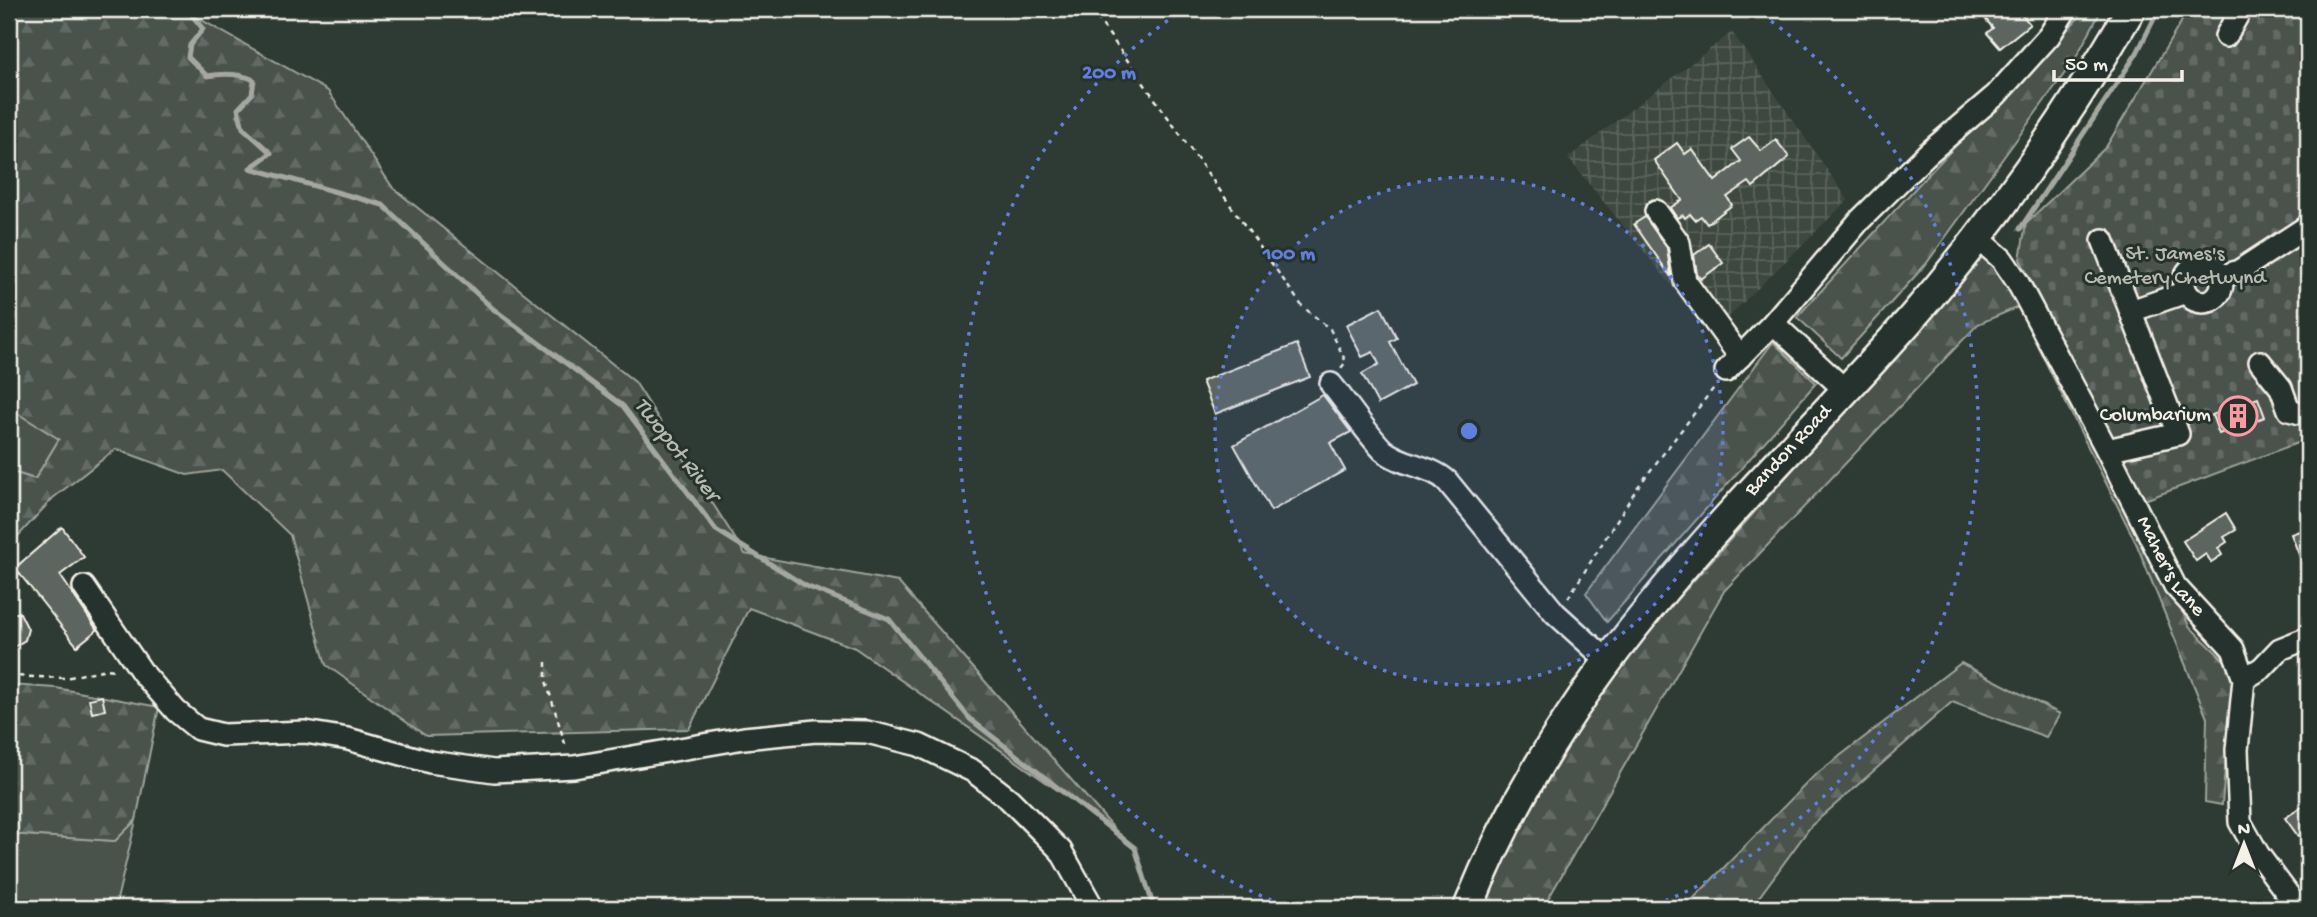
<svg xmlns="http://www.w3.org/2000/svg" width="2317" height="917" font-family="'Gochi Hand',sans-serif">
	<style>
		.industrial { fill: url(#industrial-grid) }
		.green { fill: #48524c; stroke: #9ea29a; stroke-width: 2 }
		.forest { fill: url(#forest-firs); stroke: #9ea29a; stroke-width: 2 }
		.cemetery { fill: url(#cemetery-stones); stroke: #9ea29a; stroke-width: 2 }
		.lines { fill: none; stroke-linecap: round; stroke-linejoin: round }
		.stream { stroke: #a4a8a0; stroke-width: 5 }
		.building { fill: #5c655e; stroke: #f4f1e8; stroke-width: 2 }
		.minor-casing { stroke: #f4f1e8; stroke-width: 26 }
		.major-casing { stroke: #f4f1e8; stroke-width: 33 }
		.path { stroke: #f4f1e8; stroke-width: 2.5; stroke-dasharray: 5 5; stroke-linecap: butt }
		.minor { stroke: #26332d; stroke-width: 21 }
		.major { stroke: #26332d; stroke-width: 28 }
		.ring { fill: none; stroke: #5e7fdd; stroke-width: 3.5; stroke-dasharray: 3.5 7 }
		.labels { text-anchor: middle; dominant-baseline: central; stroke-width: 6; stroke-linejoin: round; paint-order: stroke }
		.park-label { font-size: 21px; fill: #b8b9b1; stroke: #26332d }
		.poi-label { font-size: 21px; fill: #f4f1e8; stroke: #26332d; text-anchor: end }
		.street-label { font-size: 21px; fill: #f4f1e8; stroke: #26332d }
		.water-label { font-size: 23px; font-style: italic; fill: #b8bab2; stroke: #26332d }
		.centre { fill: #5e7fdd; stroke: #26332d; stroke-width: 3.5 }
		.ring-label { font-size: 21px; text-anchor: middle; font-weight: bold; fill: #5e7fdd; stroke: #26332d; stroke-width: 6; stroke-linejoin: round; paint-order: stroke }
	</style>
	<defs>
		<pattern id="industrial-grid" width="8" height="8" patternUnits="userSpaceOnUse" patternTransform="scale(1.75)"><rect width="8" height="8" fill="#3c4841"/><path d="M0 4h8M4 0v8" fill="none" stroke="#59635c"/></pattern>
		<pattern id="forest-firs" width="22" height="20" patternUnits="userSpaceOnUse" patternTransform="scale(1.75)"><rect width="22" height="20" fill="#48524c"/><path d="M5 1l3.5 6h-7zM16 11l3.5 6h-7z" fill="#636b66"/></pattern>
		<pattern id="cemetery-stones" width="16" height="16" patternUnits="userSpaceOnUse" patternTransform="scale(1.75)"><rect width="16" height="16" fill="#48524c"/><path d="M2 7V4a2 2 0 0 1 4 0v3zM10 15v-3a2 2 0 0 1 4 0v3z" fill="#636b66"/></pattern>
	</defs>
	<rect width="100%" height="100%" fill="#2e3b34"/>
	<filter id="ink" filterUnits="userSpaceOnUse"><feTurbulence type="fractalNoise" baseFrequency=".0143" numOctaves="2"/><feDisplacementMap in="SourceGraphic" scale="14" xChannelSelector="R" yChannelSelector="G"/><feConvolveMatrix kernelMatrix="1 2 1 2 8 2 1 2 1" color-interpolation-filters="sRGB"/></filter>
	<g filter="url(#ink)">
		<path class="industrial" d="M1732,32L1848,200L1711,334L1568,158Z"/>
		<path class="green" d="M9,408L59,439L35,479L9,471Z
			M136,820L115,908H9V834L115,841Z"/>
		<path class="forest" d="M9,9H182L328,91L393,188L635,382L745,554L898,582L1117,832L855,648L749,608L689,729L426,736L326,665L290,535L222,470L187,475L116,449L53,498L9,546V471L35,479L59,439L9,408Z
			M2087,9H2102L2075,59L1926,264L1841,358L1797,317L1920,183Z
			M1982,257L2039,296L2189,626L2233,669L2222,805L2205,802L2207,718L2137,545L2018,307L1978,324L1724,591L1543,908H1483L1498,864L1614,670Z
			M1773,342L1816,383L1607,622L1586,593Z
			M1961,663L2060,714L2046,737L1952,702L1811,826L1751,908H1684L1815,775Z
			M9,685L56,688L159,707L136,820L115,841L9,834Z"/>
		<path class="cemetery" d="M2189,9H2308V439L2142,501L2020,259L2026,223L2106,147Z"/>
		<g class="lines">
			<path class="stream" d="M187,9L203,29L190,45L188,57L207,76C224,73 239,73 254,80L252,94L238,109L243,128L271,153L250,168L383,205L492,308L623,406L716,530L806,586L889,619L970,719L1135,848L1154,908
				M2020,229L2137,53L2159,9"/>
		</g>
		<path class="building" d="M1977,9H2017L2030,24L2000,48L1987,33L1993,28Z
			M1749,137L1761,151L1776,140L1789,157L1753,187L1749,182L1727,197L1732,205L1707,224L1701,216L1695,220L1690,214L1685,218L1683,215L1677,218L1670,208L1682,200L1654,160L1677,143L1685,154L1692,149L1715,181L1741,161L1732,149Z
			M1645,217L1667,248L1671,277L1634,224Z
			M1709,244L1723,263L1701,279L1697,274L1694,255Z
			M1381,307L1397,338L1390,342L1413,385L1378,404L1362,374L1379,364L1373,352L1362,357L1346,325Z
			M1297,344L1310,377L1215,414L1202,381Z
			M1323,395L1351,432L1330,443L1345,470L1271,511L1234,445Z
			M2258,398L2265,417L2219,434L2212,415Z
			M2226,513L2236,530L2224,537L2227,542L2218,548L2222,555L2211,562L2206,554L2196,561L2183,541Z
			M62,527L84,557L60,575L97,630L77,646L15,568Z
			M2308,528V575H2307L2291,534Z
			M9,613H20L28,629L25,640L9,650Z
			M102,696L105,710L92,713L89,699Z
			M2308,803V830L2298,836L2285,818Z"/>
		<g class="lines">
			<g class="minor-casing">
				<g id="minor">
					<path d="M2226,36L2241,9"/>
					<path d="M1656,211L1679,243L1685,281L1740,357"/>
					<path id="s1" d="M1978,238L2002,259L2017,281L2107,450L2175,586L2233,649L2244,679L2237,750L2240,822L2258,854L2298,908"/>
					<path d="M2103,240L2178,434L2107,450"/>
					<circle cx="2203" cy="283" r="19"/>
					<path d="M2221,277L2239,271L2308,226"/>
					<path d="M2131,311L2186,292"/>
					<path d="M1773,323L1845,390"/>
					<path d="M2260,362L2281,388L2289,410L2308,415"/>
					<path d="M1726,371L1773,323L1859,221L1927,154L1996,95L2049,36L2066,9"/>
					<path d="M1331,384C1346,402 1367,434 1383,450C1402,466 1430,465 1447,481L1555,613L1608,661"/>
					<path d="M84,587L142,672L176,711L198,729L223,735L305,732L348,739L430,762L494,771L574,767L744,738L816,731L867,732L919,745L973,771L1009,799L1061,851L1093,908"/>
					<path d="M2244,679L2262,668L2280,649L2308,638"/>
				</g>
			</g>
			<g class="major-casing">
				<g id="major">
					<path id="s2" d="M1468,908C1511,801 1575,699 1648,610C1729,509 1823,418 1909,321C1993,225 2067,119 2131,9"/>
				</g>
			</g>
			<path class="path" d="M1091,9L1302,306L1330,329L1346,362L1341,368
				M1568,598L1637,488L1716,385
				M546,662V681L566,747
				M9,676L66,678L106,669L117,670"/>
			<use href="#minor" class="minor"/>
			<use href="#major" class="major"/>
		</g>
	</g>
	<circle cx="1469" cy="431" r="254" fill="#5e7fdd" fill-opacity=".12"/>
	<g class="ring">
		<circle cx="1469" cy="431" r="254"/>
		<path d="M1291 908A509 509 0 0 1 1184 9M1754 9A509 509 0 0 1 1647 908"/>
	</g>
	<defs>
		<g id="building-ring" transform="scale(2.0125)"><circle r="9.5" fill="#26332d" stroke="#ff9aa2" stroke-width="1.5"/><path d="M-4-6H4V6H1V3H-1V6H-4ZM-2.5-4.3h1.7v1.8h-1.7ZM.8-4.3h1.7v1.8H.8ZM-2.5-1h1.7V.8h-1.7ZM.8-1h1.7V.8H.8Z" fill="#ff9aa2"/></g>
	</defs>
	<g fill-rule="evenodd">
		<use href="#building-ring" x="2238" y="416"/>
	</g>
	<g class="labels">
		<g class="park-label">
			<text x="2175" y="255">St. James's<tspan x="2175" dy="24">Cemetery Chetwynd</tspan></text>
		</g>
		<g class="poi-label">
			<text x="2211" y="416">Columbarium</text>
		</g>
		<g class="street-label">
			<text stroke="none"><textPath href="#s2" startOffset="562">Bandon Road</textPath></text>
			<text stroke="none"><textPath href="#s1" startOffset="383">Maher's Lane</textPath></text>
		</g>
		<g class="water-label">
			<text transform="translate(676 450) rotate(52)">Twopot River</text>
		</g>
	</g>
	<circle cx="1469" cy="431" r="10" class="centre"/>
	<g class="ring-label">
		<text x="1109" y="78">200 m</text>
		<text x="1289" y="259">100 m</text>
	</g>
	<rect width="2317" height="917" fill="none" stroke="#26332d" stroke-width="35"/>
	<rect x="18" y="18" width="2282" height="882" fill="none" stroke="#f4f1e8" stroke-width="2.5" filter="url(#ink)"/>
	<g transform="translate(2244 844)" stroke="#26332d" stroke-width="5" paint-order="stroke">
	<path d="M0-5L12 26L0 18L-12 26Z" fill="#f4f1e8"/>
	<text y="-10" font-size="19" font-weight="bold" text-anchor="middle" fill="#f4f1e8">N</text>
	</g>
	<path d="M2054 70v10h128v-10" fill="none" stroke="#f4f1e8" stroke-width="3.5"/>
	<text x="2065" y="70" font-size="21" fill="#f4f1e8" stroke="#26332d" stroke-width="5" paint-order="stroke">50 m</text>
</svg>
